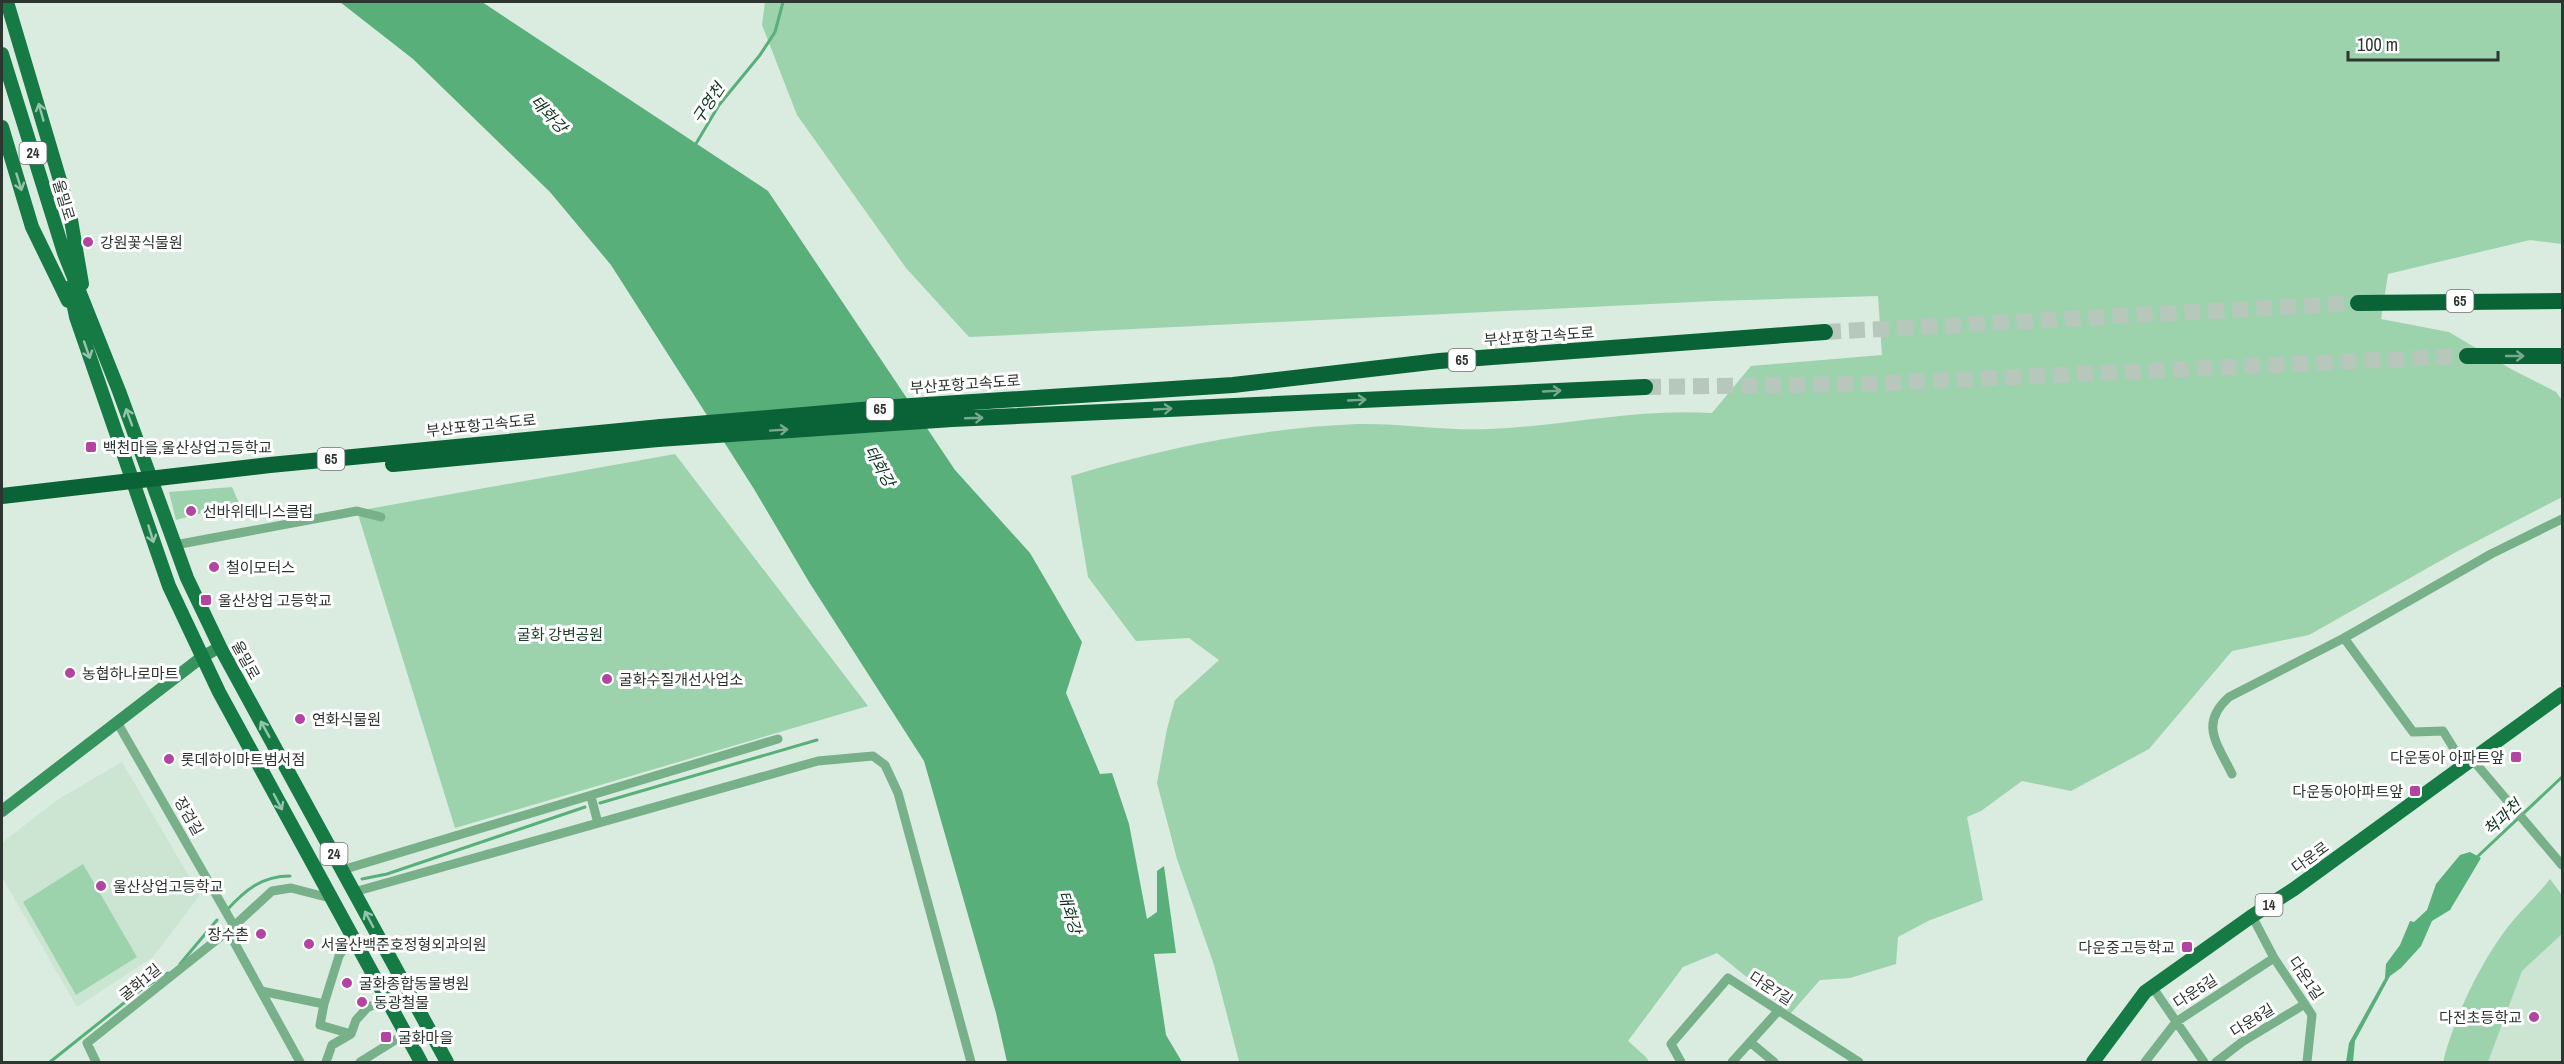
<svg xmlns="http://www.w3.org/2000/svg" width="2564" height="1064" font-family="'Archivo Narrow','Noto Sans KR',sans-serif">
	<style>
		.built { fill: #cbe5d2 }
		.green { fill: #9cd3ad }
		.water { fill: #59af79 }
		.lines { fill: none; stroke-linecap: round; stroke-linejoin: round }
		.stream { stroke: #59af79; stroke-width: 3 }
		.motorway-tunnel { stroke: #b7c7bc; stroke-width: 16; stroke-dasharray: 16 8; stroke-linecap: butt }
		.minor { stroke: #78b08a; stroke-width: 9 }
		.secondary { stroke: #37935d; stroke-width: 12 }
		.primary { stroke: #167a45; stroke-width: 14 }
		.motorway { stroke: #096336; stroke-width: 16 }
		.motorway-bridge { stroke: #096336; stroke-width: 16 }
		.oneway { stroke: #96c3ab }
		.oneway2 { stroke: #78a990 }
		.poi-dot { fill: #b344a2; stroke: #fff; stroke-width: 2 }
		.labels { text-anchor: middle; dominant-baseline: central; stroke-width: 6; stroke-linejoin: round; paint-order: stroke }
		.shield { fill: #fff; stroke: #6c726e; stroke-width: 1.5 }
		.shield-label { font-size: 14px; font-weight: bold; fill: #2d3530 }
		.street-label { font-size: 15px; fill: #2d3530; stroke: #fff }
		.poi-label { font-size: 15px; fill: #2d3530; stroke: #fff; text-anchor: start }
		.park-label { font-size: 15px; fill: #1b3f28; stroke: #fff }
		.water-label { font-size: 16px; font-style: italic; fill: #0d331d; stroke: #fff }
	</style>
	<rect width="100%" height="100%" fill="#d9ecdf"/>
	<path class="built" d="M122,762L200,895L153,957L77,1007L2,877L3,842L57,800Z
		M2562,934V1062H2488L2522,971Z"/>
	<path class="green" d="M765,2H2562V244L2530,240L2388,274L2381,319L2449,332L2511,369L2556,392L2562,400V497L2456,552L2309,635L2232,651L2149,749L2071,791L2022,781L1981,811L1967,817L1983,900L1928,921L1898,937L1896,964L1850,978L1820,980L1791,1013L1717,953L1683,967L1628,1041L1646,1057L1649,1062H1244L1239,1061L1214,965L1177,859L1157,783L1167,729L1175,700L1219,660L1189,638L1136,641L1088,577L1071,476C1163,448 1260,428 1357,424C1401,423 1445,431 1489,429C1564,426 1637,408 1712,413L1751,366L1882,355L1878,296L1713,301L969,337L906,268L797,115L762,25Z
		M675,454L868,706L455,828L357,511Z
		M232,487L239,503L176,520L169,492Z
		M83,864L137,957L76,995L23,902Z
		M2550,879L2562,895V934L2522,971L2488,1062H2443C2454,1018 2479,965 2507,928C2520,911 2537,896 2550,879Z"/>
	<path class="water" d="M340,2H482L768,191L955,470L1030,553L1082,642L1066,693L1100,774L1112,773L1129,824L1147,919L1157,912V871L1164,866L1176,953L1154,954L1166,1035L1182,1062H1007L996,1013L924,761L809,582L754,489L611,265L550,192L413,59Z
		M2470,852L2481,858L2450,910L2432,921L2421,946L2401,968L2390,976L2355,1041L2353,1062H2346L2349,1043L2385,978L2386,964L2400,945L2410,921L2414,922L2427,910L2436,884L2460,855Z"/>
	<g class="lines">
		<path class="stream" d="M694,147L719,105L760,55L775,32L783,2
			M600,803L817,740
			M2476,858L2562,777
			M362,879L387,874L585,807
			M227,910C245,890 262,876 290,876
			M180,964L217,920
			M50,1062L139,991L168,973"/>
		<path class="motorway-tunnel" d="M1825,332L2358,303
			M1645,387L1862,384L2467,356"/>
		<path class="minor" d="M175,545L357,511L381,517
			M2344,638L2491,554L2562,519
			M117,722L234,926
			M2472,759L2562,865
			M2232,774C2217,743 2199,724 2229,697L2344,638L2413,732L2443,731L2464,765
			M591,797L598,823
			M342,870L778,739
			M354,892L818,761L873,756L885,765L898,793L971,1062
			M2252,916L2274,958L2312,1015L2307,1062
			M228,931L300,1062
			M2153,988L2204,1062
			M261,991L324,1004L339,956L352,936
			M324,1004L320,1025L351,1034
			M1750,1042L1774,1062
			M96,1062L87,1043L234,926L272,891L291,888L330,898
			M326,1062L332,1045L351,1034L356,1020L367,1008L386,999
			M360,1062L405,1034
			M1681,1062L1671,1044L1728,978L1859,1062
			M1732,1062L1779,1010
			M2145,1062L2176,1022L2274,958
			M2216,1062L2242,1042L2305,1004"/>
		<path class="secondary" d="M2,811L202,657L220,647"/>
		<path class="primary" d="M7,2L70,214L82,284
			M2,54L64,253L119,391L187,578L220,647L447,1062
			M2,127L32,227L68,301
			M70,287L76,317L169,586L219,692L421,1062
			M2093,1062L2145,992L2252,916L2294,889L2562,694"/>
		<path class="motorway" d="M2358,303L2562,301
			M2467,356H2562
			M661,427L896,407L1233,385L1439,361L1825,332
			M658,439L952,419L1645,387"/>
		<path class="motorway-bridge" d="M393,464L658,439
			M2,496L270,465L661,427"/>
	</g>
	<defs><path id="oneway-shaft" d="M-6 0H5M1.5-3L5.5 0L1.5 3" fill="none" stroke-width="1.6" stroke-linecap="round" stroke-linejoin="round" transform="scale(1.5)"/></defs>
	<g class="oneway">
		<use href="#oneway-shaft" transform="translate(41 112) rotate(-106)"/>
		<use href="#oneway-shaft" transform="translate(19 182) rotate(73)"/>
		<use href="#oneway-shaft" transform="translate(87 350) rotate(71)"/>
		<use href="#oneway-shaft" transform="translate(129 417) rotate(-110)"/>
		<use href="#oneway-shaft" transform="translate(151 534) rotate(73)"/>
		<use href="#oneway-shaft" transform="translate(265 729) rotate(-119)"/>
		<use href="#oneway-shaft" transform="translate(278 802) rotate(62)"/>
		<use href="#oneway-shaft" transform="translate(369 919) rotate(-118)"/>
	</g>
	<g class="oneway2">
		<use href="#oneway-shaft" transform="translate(2515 356)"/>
		<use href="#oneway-shaft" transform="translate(1552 391) rotate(-3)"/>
		<use href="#oneway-shaft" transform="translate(1357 400) rotate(-3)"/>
		<use href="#oneway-shaft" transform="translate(1163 409) rotate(-3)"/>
		<use href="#oneway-shaft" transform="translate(974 418) rotate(-2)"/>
		<use href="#oneway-shaft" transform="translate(779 430) rotate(-4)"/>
	</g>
	<g class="poi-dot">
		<circle cx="88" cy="242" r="6"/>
		<rect x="85" y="441" width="12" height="12" rx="3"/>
		<circle cx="191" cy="511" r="6"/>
		<circle cx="214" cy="567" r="6"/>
		<rect x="200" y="594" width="12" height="12" rx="3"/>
		<circle cx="70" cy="673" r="6"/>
		<circle cx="607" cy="679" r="6"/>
		<circle cx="300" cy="719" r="6"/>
		<rect x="2510" y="751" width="12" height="12" rx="3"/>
		<circle cx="169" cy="759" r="6"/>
		<rect x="2409" y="785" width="12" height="12" rx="3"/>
		<circle cx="101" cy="886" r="6"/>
		<circle cx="261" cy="934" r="6"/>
		<circle cx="309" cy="944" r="6"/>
		<rect x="2181" y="941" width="12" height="12" rx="3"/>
		<circle cx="347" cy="983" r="6"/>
		<circle cx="362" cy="1002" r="6"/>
		<circle cx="2534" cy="1017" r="6"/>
		<rect x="380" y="1031" width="12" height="12" rx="3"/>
	</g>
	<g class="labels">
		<g class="shield">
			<rect x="19.5" y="142" width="27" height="22" rx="4.5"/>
			<rect x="2446.5" y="290" width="27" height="22" rx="4.5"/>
			<rect x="1448.5" y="349" width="27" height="22" rx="4.5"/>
			<rect x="866.5" y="398" width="27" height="22" rx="4.5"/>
			<rect x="317.5" y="448" width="27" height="22" rx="4.5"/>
			<rect x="320.5" y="843" width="27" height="22" rx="4.5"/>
			<rect x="2255.5" y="894" width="27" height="22" rx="4.5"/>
		</g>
		<g class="shield-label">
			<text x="33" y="153">24</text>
			<text x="2460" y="301">65</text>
			<text x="1462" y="360">65</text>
			<text x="880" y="409">65</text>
			<text x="331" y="459">65</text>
			<text x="334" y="854">24</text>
			<text x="2269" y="905">14</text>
		</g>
		<g class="street-label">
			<text transform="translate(64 200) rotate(73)">울밀로</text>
			<text transform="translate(1539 336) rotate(-4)">부산포항고속도로</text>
			<text transform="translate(965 384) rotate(-4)">부산포항고속도로</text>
			<text transform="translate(481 425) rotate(-6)">부산포항고속도로</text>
			<text transform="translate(246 660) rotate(61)">울밀로</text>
			<text transform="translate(189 816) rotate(60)">장검길</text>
			<text transform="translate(2310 857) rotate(-36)">다운로</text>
			<text transform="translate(2306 978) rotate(56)">다운1길</text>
			<text transform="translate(140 982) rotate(-39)">굴화1길</text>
			<text transform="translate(1771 988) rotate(33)">다운7길</text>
			<text transform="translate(2195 991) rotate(-33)">다운5길</text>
			<text transform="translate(2252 1020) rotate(-32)">다운6길</text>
		</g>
		<g class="poi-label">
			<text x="100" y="242">강원꽃식물원</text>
			<text x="103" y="447">백천마을,울산상업고등학교</text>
			<text x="203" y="511">선바위테니스클럽</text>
			<text x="226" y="567">철이모터스</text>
			<text x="218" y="600">울산상업 고등학교</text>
			<text x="82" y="673">농협하나로마트</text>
			<text x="619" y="679">굴화수질개선사업소</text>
			<text x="312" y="719">연화식물원</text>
			<text x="2504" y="757" text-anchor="end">다운동아 아파트앞</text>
			<text x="181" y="759">롯데하이마트범서점</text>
			<text x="2403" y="791" text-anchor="end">다운동아아파트앞</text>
			<text x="113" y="886">울산상업고등학교</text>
			<text x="249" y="934" text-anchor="end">장수촌</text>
			<text x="321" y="944">서울산백준호정형외과의원</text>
			<text x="2175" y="947" text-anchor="end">다운중고등학교</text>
			<text x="359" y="983">굴화종합동물병원</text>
			<text x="374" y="1002">동광철물</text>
			<text x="2522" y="1017" text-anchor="end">다전초등학교</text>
			<text x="398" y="1037">굴화마을</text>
		</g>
		<g class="park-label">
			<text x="560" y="634">굴화 강변공원</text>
		</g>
		<g class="water-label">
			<text transform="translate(708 103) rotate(-56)">구영천</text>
			<text transform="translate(549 114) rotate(47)">태화강</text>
			<text transform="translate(880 466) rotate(61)">태화강</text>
			<text transform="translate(2502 817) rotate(-43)">척과천</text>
			<text transform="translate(1070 912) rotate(73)">태화강</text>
		</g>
	</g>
	<rect width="2564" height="1064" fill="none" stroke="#2d3530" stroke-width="6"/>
	<path d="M2348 51v9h150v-9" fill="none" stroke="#2d3530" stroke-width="3"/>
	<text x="2357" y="51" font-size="18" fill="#2d3530" stroke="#ffffff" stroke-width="4.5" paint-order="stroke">100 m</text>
</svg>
